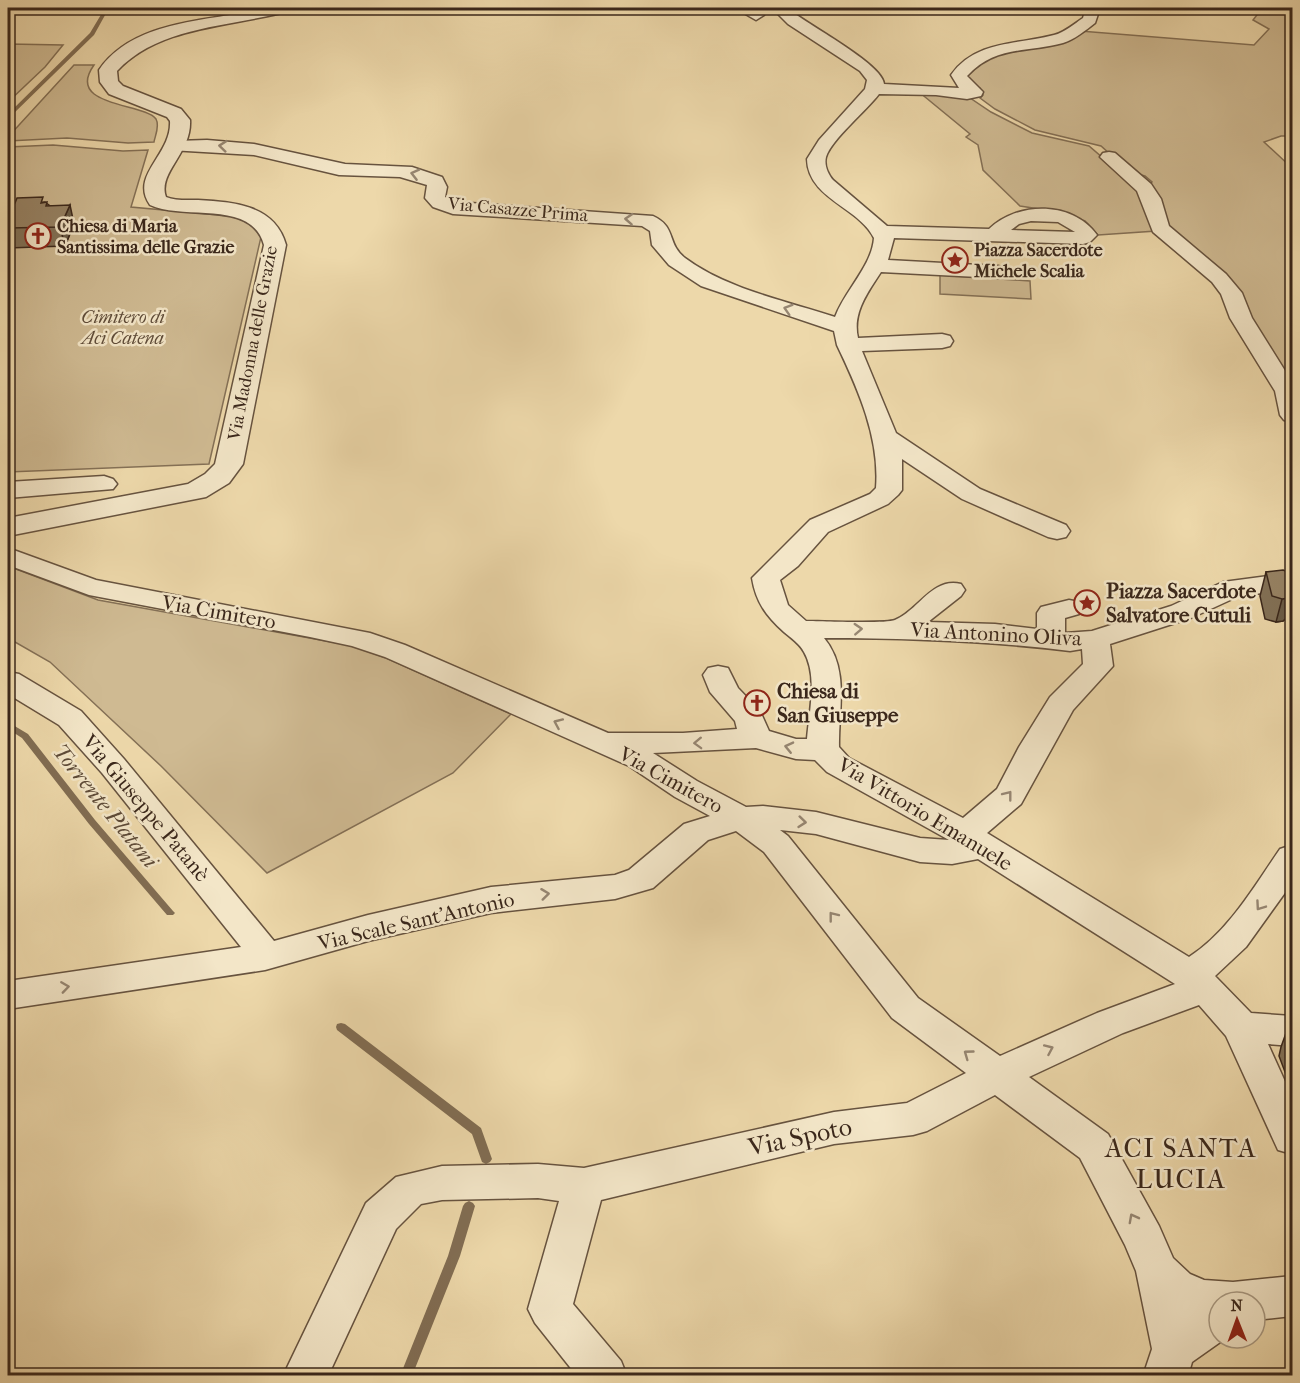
<svg xmlns="http://www.w3.org/2000/svg" width="1300" height="1383" font-family="'IM FELL French Canon',serif">
	<style>
		.green { fill: #cfba92; stroke: #847056; stroke-width: 1.5 }
		.lines { fill: none; stroke-linecap: round; stroke-linejoin: round }
		.stream { fill: #816d53; fill-rule: evenodd }
		.minor-casing { stroke: #67533f; stroke-width: 3 }
		.tertiary-casing { stroke: #67533f; stroke-width: 3 }
		.minor { fill: #f3e6c8; fill-rule: evenodd }
		.tertiary { fill: #f3e6c8; fill-rule: evenodd }
		.wall { fill: #827157; stroke: #3a271b; stroke-width: 1.5 }
		.shaded-wall { fill: #6a5c47; stroke: #3a271b; stroke-width: 1.5 }
		.building { fill: #978365; stroke: #3a271b; stroke-width: 1.5 }
		.oneway { stroke: #968672 }
		.labels { text-anchor: middle; dominant-baseline: central; stroke-width: 5; stroke-linejoin: round; paint-order: stroke }
		.far-street-label { font-size: 18px; fill: #3a271b; stroke: #f3e6c8 }
		.far-poi-label { font-size: 18px; font-weight: bold; fill: #3a271b; stroke: #f3e6c8; text-anchor: start }
		.far-park-label { font-size: 18px; font-style: italic; fill: #5f4c39; stroke: #f3e6c8 }
		.poi-label { font-size: 21px; font-weight: bold; fill: #3a271b; stroke: #f3e6c8; text-anchor: start }
		.street-label { font-size: 21px; fill: #3a271b; stroke: #f3e6c8 }
		.water-label { font-size: 22px; font-style: italic; fill: #5d4a37; stroke: #f3e6c8 }
		.near-street-label { font-size: 26px; fill: #3a271b; stroke: #f3e6c8 }
		.near-neighbourhood-label { font-size: 27px; letter-spacing: 1.5px; fill: #3a271b; stroke: #f3e6c8 }
	</style>
	<rect width="100%" height="100%" fill="#edd8aa"/>
	<filter id="stains"><feTurbulence type="fractalNoise" baseFrequency=".00333" numOctaves="4"/><feColorMatrix values="0 0 0 0 .2 0 0 0 0 .09 0 0 0 0 .02 0 0 0 .5 -.17"/></filter>
	<radialGradient id="worn" r=".72"><stop offset=".6" stop-color="#630" stop-opacity="0"/><stop offset="1" stop-color="#630" stop-opacity=".3"/></radialGradient>
	<path class="green" d="M1279,8H1292V136H1281L1264,142L1292,168V386L1277,370L1258,340L1244,300L1170,233L1148,188L1152,182L1145,176L1130,172L1101,146L1035,130L995,109L980,98L983,95L980,88L966,82L964,77L978,60L1080,31L1254,45L1269,29L1253,20L1260,11L1276,12Z
		M8,44L63,45L45,67L8,102Z
		M74,65H94C64,107 145,103 156,119C160,126 155,136 154,142L128,143L67,138L8,141V137Z
		M919,92L967,96L991,112L1032,133L1089,146L1140,190L1156,231L1098,235L1085,221L1059,212L1020,206L983,170L978,145L966,137L970,134Z
		M53,145L123,151L148,150L131,207L230,216C245,220 253,224 261,237L209,464L8,472V147Z
		M940,275L1030,281L1031,299L940,294Z
		M8,566L98,600L354,646L386,658L511,714L453,773L267,873L161,766L50,662L8,638Z"/>
	<g class="lines">
		<path class="stream" d="M105,8H109L94,35L10,117H8V114L90,33Z
			M8,722L28,734L95,820L173,911L175,913L173,915H167L89,824L22,738L8,729Z
			M341,1023L345,1024L481,1128L492,1159L490,1162L486,1164L482,1162L472,1134L337,1030L336,1027L337,1024Z
			M469,1201L473,1203L475,1206L460,1256L412,1376H400L448,1256L463,1206L465,1203Z"/>
		<g class="minor-casing">
			<path id="minor" d="M735,8H753L764,15L756,20Z
				M772,8H787C806,24 883,64 884,84L959,88L951,75C976,40 1017,45 1054,35C1064,33 1074,24 1083,18L1086,8H1107L1098,14L1095,23C1086,30 1074,40 1063,43C1027,53 996,45 967,76L983,92L981,96L967,99L936,95L879,94C867,110 831,140 826,157C824,165 828,174 833,180L887,226L989,229C1018,201 1073,201 1097,235L1090,242L1083,244L894,238L888,260L998,266L1005,268L1008,272L1005,276L998,278L881,272C868,292 852,313 858,338L942,334L950,336L953,341L950,346L942,348L862,351L896,433L980,489L1066,525L1070,531L1066,537L1057,539L1048,537L962,499L902,459V490L898,495L888,504L828,532L798,566L780,580L788,605L806,621C822,621 885,624 895,620C919,610 932,577 961,584L965,590L961,596L928,622L995,624L1037,629V613L1041,607L1069,600L1079,602L1083,608L1079,614L1065,618V633L1092,631L1171,606L1223,582L1292,573V589L1239,596L1191,618L1110,644L1113,666L1073,710L1021,804L987,833L1189,957C1228,932 1254,887 1280,849L1292,845V883L1246,947L1215,976L1251,1013L1292,1016V1046L1268,1044L1292,1097V1154L1278,1150L1226,1036L1199,1005L1123,1033L1029,1077L1108,1134L1159,1226L1173,1258L1190,1274L1204,1280L1233,1282L1292,1276V1316L1255,1320V1302H1219V1338H1226L1192,1362L1188,1376H1143L1152,1349L1136,1271L1125,1245L1080,1158L995,1095L927,1131L913,1135L834,1144L601,1200L573,1304L621,1361L627,1376H577L535,1323L528,1309L559,1201L538,1198L442,1200L421,1204L396,1229L328,1376H283L366,1203L396,1177L442,1166L538,1164L584,1168L834,1112L907,1103L966,1073L892,1018L764,852L736,831L708,840L653,888L615,899L491,913L368,941L265,970L8,1009V981L241,947L102,773L59,725L8,694V672L19,674L81,711L124,759L274,941L368,915L491,887L615,875L629,870L684,824L710,816L675,797L629,766L385,657L352,646L310,637L89,595L8,565V548L96,580L370,633L405,645L608,733H683L737,729L735,721L710,692L703,675L708,668L718,666L728,668L738,688L760,711L769,731L796,739H807C809,713 818,676 804,652C800,644 791,638 784,632C766,616 756,602 752,578L810,520L870,494L876,488C880,438 858,389 837,345L834,331L701,286L669,265L652,245L650,231L642,226L453,214L433,207L425,198L427,185L400,177L339,175L254,155L170,150L167,146L170,142L176,141L207,140L254,144L345,164L412,167L442,177L447,187L445,197L456,202L653,216C677,227 666,243 685,258C726,289 787,301 835,317C845,290 872,266 874,238C859,207 808,199 807,159L819,140L865,89L867,80L860,71L788,24ZM1031,221L1058,222L1075,232L1011,230L1019,224ZM824,638C907,638 988,641 1070,651L1082,649L1083,664L1050,697L1019,747L997,789L963,818L849,758L839,747C838,711 850,669 824,638ZM756,748L796,759L815,760L827,772L949,840L920,838L816,812L763,806L746,807L697,781L653,753ZM780,830L816,834L920,862L952,864L978,859L1175,984L1097,1013L1000,1056L918,998L788,836Z
				M1109,152L1115,153L1151,184L1161,199L1169,226L1226,274L1242,293L1252,318L1292,382V422L1284,420L1280,415L1275,391L1230,318L1221,294L1212,282L1153,232L1137,191L1100,157L1103,153Z
				M104,476L113,479L117,484L113,489L8,498V482Z"/>
		</g>
		<g class="tertiary-casing">
			<path id="tertiary" d="M266,8H291L289,11C232,27 160,25 117,71L118,81L123,86L181,109L190,120C192,153 157,173 166,197C175,201 188,200 198,200C234,202 275,205 286,245L243,464L229,483L206,497L8,536V518L188,484L205,474L215,464L264,245C252,199 184,221 150,205C129,175 172,155 170,121L167,117L109,94L100,82L99,70C135,18 212,22 266,8Z"/>
		</g>
		<use href="#minor" class="minor"/>
		<use href="#tertiary" class="tertiary"/>
	</g>
	<path class="wall" d="M45,202L74,224L65,246L8,248V205Z
		M1266,572L1293,574V612L1283,621L1276,622L1265,619L1260,596Z
		M1290,1022L1293,1023V1087L1288,1080L1279,1056L1281,1047Z"/>
	<path class="shaded-wall" d="M70,205L74,224L65,246L60,227Z
		M1293,595V612L1283,621L1276,622L1282,599Z"/>
	<path class="building" d="M43,197L41,203L47,202L46,206L70,205L60,227L8,228V204L15,203L17,198Z
		M1283,570L1293,574V595L1290,598L1282,599L1272,596L1266,572Z
		M1290,1022L1293,1023V1041L1288,1031Z"/>
	<defs><path id="oneway-chevron" d="M-2-3.5L2.5 0L-2 3.5" fill="none" stroke-width="1.6" stroke-linecap="round" stroke-linejoin="round" transform="scale(1.5)"/></defs>
	<g class="oneway">
		<use href="#oneway-chevron" transform="translate(223 146) rotate(-174)"/>
		<use href="#oneway-chevron" transform="translate(415 174) rotate(-166)"/>
		<use href="#oneway-chevron" transform="translate(629 219) rotate(-176)"/>
		<use href="#oneway-chevron" transform="translate(788 309) rotate(-163)"/>
		<use href="#oneway-chevron" transform="translate(858 629) rotate(-3)"/>
		<use href="#oneway-chevron" transform="translate(558 723) rotate(-156)"/>
		<use href="#oneway-chevron" transform="translate(698 743) rotate(178)"/>
		<use href="#oneway-chevron" transform="translate(789 747) rotate(-167)"/>
		<use href="#oneway-chevron" transform="translate(1008 795) rotate(-52)"/>
		<use href="#oneway-chevron" transform="translate(802 822) rotate(6)"/>
		<use href="#oneway-chevron" transform="translate(545 894) rotate(-7)"/>
		<use href="#oneway-chevron" transform="translate(1260 906) rotate(125)"/>
		<use href="#oneway-chevron" transform="translate(833 916) rotate(-128)"/>
		<use href="#oneway-chevron" transform="translate(65 987) rotate(-8)"/>
		<use href="#oneway-chevron" transform="translate(1049 1049) rotate(-24)"/>
		<use href="#oneway-chevron" transform="translate(968 1054) rotate(-144)"/>
		<use href="#oneway-chevron" transform="translate(1133 1218) rotate(-118)"/>
	</g>
	<defs>
		<g id="church-ring" transform="scale(1.35)"><circle r="9.5" fill="#f3e6c8" stroke="#8f2418" stroke-width="1.5"/><path d="M-1.2-6h2.4v3.5h3.3v2.4h-3.3V6h-2.4V-.1h-3.3v-2.4h3.3Z" fill="#8f2418"/></g>
		<g id="sight-ring" transform="scale(1.35)"><circle r="9.5" fill="#f3e6c8" stroke="#8f2418" stroke-width="1.5"/><path d="M0-6L1.8-2.2L6-1.7L2.9 1.2L3.7 5.4L0 3.3L-3.7 5.4L-2.9 1.2L-6-1.7L-1.8-2.2Z" fill="#8f2418"/></g>
	</defs>
	<g fill-rule="evenodd">
		<use href="#church-ring" x="38" y="236"/>
		<use href="#sight-ring" x="955" y="260"/>
		<use href="#sight-ring" x="1087" y="603"/>
		<use href="#church-ring" x="757" y="703"/>
	</g>
	<g class="labels">
		<g class="far-street-label">
			<text transform="translate(518 210) rotate(5)">Via Casazze Prima</text>
			<text transform="translate(253 343) rotate(-79)">Via Madonna delle Grazie</text>
		</g>
		<g class="far-poi-label">
			<text x="57" y="226">Chiesa di Maria<tspan x="57" dy="21">Santissima delle Grazie</tspan></text>
			<text x="974" y="250">Piazza Sacerdote<tspan x="974" dy="21">Michele Scalia</tspan></text>
		</g>
		<g class="far-park-label">
			<text x="123" y="317">Cimitero di<tspan x="123" dy="21">Aci Catena</tspan></text>
		</g>
		<g class="poi-label">
			<text x="1106" y="591">Piazza Sacerdote<tspan x="1106" dy="24">Salvatore Cutuli</tspan></text>
			<text x="777" y="691">Chiesa di<tspan x="777" dy="24">San Giuseppe</tspan></text>
		</g>
		<g class="street-label">
			<text transform="translate(219 612) rotate(10)">Via Cimitero</text>
			<text transform="translate(996 634) rotate(3)">Via Antonino Oliva</text>
			<text transform="translate(671 780) rotate(29)">Via Cimitero</text>
			<text transform="translate(146 808) rotate(50)">Via Giuseppe Patanè</text>
			<text transform="translate(925 814) rotate(31)">Via Vittorio Emanuele</text>
			<text transform="translate(416 921) rotate(-13)">Via Scale Sant'Antonio</text>
		</g>
		<g class="water-label">
			<text transform="translate(105 806) rotate(51)">Torrente Platani</text>
		</g>
		<g class="near-street-label">
			<text transform="translate(800 1137) rotate(-12)">Via Spoto</text>
		</g>
		<g class="near-neighbourhood-label">
			<text x="1181" y="1148">ACI SANTA<tspan x="1181" dy="31">LUCIA</tspan></text>
		</g>
	</g>
	<rect width="1300" height="1383" fill="none" stroke="#edd8aa" stroke-width="30"/>
	<rect x="9" y="9" width="1282" height="1365" fill="none" stroke="#3a271b" stroke-width="3"/>
	<rect x="15" y="15" width="1270" height="1353" fill="none" stroke="#3a271b" stroke-width="1.5"/>
	<g transform="translate(1237 1320) rotate(359)"><circle r="28" fill="#f3e6c8" stroke="#a99a83" stroke-width="1.5"/>
	<path d="M0-4.5L10 22L0 15L-10 22Z" fill="#8f2418"/>
	<text y="-9" font-size="16" font-weight="bold" text-anchor="middle" fill="#3a271b">N</text>
	</g>
	<rect width="100%" height="100%" filter="url(#stains)"/>
	<rect width="100%" height="100%" fill="url(#worn)"/>
</svg>
